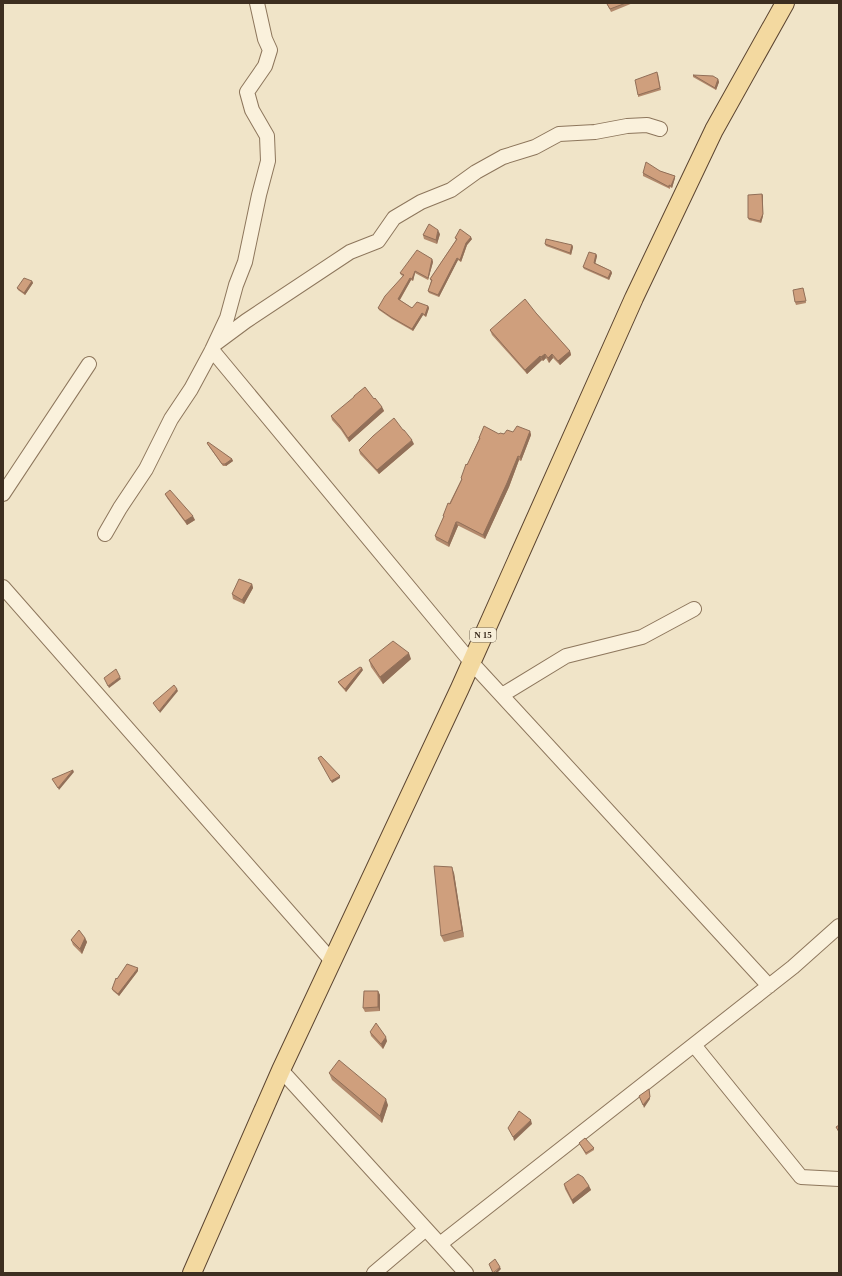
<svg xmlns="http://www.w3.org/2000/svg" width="842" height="1276" font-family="'Times New Roman',serif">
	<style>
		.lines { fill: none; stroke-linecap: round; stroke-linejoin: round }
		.minor-casing { stroke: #8d765c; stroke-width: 16 }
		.major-casing { stroke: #5b4430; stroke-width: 20 }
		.minor { stroke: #faf1dc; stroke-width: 14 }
		.major { stroke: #f3d9a0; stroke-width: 18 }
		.wall { fill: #b2896c }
		.shaded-wall { fill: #916f58 }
		.building { fill: #cf9f7d; stroke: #916f58 }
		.labels { text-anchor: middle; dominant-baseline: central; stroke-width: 4; stroke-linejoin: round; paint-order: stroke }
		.shield { fill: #f7eed8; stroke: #756857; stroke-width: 1 }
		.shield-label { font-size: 9px; font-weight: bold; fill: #3d2e20 }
	</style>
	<rect width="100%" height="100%" fill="#f0e4c8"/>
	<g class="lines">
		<g class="minor-casing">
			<path id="minor" d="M215,344L246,321L350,252L378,241L394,218L421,202L451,190L476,172L503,157L535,147L559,134L595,132L627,126L647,125L660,129
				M212,350L471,662L769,986
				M3,494L89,364
				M105,534L120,508L146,469L171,419L191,389L212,350L227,318L236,285L245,262L259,195L268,161L267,136L252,110L247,92L265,66L270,50L265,39L257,3
				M3,587L332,961
				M502,695L566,656L642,637L694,609
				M694,1045L801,1177L839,1179
				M281,1070L466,1273
				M440,1244L793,967L839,926
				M374,1273L426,1229"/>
		</g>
		<g class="major-casing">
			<path id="major" d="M192,1273L281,1070L460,688L634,298L714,130L785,3"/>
		</g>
		<use href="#minor" class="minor"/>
		<use href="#major" class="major"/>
	</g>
	<path class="wall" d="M609,3H633L611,12L607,4Z
		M658,74L661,90L638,97V95Z
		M693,75L718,79L719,82L716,90L693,77Z
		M660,171L675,176V178L672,188L670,187V189L643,176V173Z
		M762,194L763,196V216L761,223L749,220L748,218Z
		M440,234L437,244L424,239L423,235Z
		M455,238L472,239L467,245L461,262L458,260L439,297L429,293L428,291L431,281L430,279L456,240Z
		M545,244L572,245L573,247L571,255L546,246Z
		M596,254L597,256L595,263L611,271L612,273L609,280L584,269L583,267Z
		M432,259L433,262L428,280L415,273L413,281L411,280L400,300L412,308L428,306L429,308L426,317L423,315L413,331L392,319L379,310L378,308L403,276L401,275L400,273Z
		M32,281L33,283L25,295L18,290L17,288Z
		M803,288L806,303L796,305L795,302Z
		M536,313L570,351L571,355L560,365L553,358L549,363L546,358L543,361L542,360L527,374L492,335L490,330Z
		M374,399L382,407L384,411L349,442L341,430L332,420L331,416Z
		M530,431L531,435L521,461L519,460L509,487L485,539L459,526H458L449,547L436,540L435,536L444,517L443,516L461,480V478L479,439V438L513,432Z
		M207,443L232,459L233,461L226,466H223L208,445Z
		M414,444L379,474L360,454L359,450Z
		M165,494L195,520L187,525L167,498Z
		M252,584L253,588L244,604L233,599L232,594Z
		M411,659L383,684L371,667L369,660Z
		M363,670L346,692L339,684L338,682Z
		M454,873L464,937L444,942L441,936Z
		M85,938L87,942L82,954L73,945L71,940Z
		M138,971L119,996L113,991L112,989Z
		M378,991L380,995V1011L365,1012L363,1008Z
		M370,1032L387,1041L383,1049L371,1036Z
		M329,1073L388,1105L382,1123L332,1080Z
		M579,1143L594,1148V1150L586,1155Z
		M564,1184L589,1186L591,1190L573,1204L565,1189Z"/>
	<path class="shaded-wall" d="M718,79L719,82L716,90L715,88Z
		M675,176V178L672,188L671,186Z
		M762,194L763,196V216L761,223L760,221Z
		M438,230L440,234L437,244L436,240Z
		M471,237L472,239L467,245L461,262L460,260L466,243Z
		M572,245L573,247L571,255L570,253Z
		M596,254L597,256L595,265L594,263Z
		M457,258L458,260L439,297L438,295Z
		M432,259L433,262L428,280V278Z
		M415,271V273L413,281L412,279Z
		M611,271L612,273L609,280L608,278Z
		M410,278L411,280L399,301L398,299Z
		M32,281L33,283L25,295L24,293Z
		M428,306L429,308L426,317L425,315Z
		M422,313L423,315L413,331L412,329Z
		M570,351L571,355L560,365L558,361Z
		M545,354L546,358L543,361L541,357Z
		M552,354L553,358L549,363L548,358Z
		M540,356L542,360L527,374L525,370Z
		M382,407L384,411L349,442L348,438Z
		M530,431L531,435L521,461L520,457Z
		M412,440L414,444L379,474L377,470Z
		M518,456L519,460L509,487L485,539L483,535Z
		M232,459L233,461L226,466L225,464Z
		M193,516L195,520L187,525L185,521Z
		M456,522L458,526L449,547L448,543Z
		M252,584L253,588L244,604L242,600Z
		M409,653L411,659L383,684L380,677Z
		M362,668L363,670L346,692L345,689Z
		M120,677L121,679L109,688L108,686Z
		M177,689L178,691L160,713L159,711Z
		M73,770L74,772L59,790L58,788Z
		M340,776V778L332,783L331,781Z
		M452,867L454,873L464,937L462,930Z
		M85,938L87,942L82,954L80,949Z
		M138,968V971L119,996L118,994Z
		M378,991L380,995V1011L378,1007Z
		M386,1037L387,1041L383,1049L381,1044Z
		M649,1089L650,1099L644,1108L643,1105Z
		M386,1099L388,1105L382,1123L380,1116Z
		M531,1120L532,1124L514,1141L513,1137Z
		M589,1186L591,1190L573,1204L572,1200Z
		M500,1267L501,1269L497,1273H494Z"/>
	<path class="building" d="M609,3H626L610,9L607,4Z
		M657,72L660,88L638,95L635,80Z
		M693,75L713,76L718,79L715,88Z
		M646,162L660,171L675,176L671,186L669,185V187L643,173Z
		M762,194L763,214L760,221L748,218V195Z
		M429,224L438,230L436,240L423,235Z
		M460,229L471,237L466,243L460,260L457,258L438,295L428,291L432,280L430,279L457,239L455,238Z
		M546,239L572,245L570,253L545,244Z
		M417,250L432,259L428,278L415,271L412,279L410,278L398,299L412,308L417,302L428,306L425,315L422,313L412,329L391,317L378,308L385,296L404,275L400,273Z
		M589,252L596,254L594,263L611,271L608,278L583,267Z
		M24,278L32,281L24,293L17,288Z
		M803,288L806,301L795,302L793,290Z
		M525,299L536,313L570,351L558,361L552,354L548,358L545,354L541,357L540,356L525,370L490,330Z
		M365,387L374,399L375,398L382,407L348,438L340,426L331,416L354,397V396Z
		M394,418L403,430H404L412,440L377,470L359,450L373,436Z
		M484,426L499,434L500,433L504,434L507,430L513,432L517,426L530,431L520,457L518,456L507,483L483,535L458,522H456L448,543L435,536L444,516H443L448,503L450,504L462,479L461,478L466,464L467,465L480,438H479Z
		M208,442L232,459L225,464H222L207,443Z
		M170,490L193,516L185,521L165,494Z
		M239,579L252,584L242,600L232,594Z
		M393,641L409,653L380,677L369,660Z
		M360,667L362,668L345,689L338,682Z
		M116,669L120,677L108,686L104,678Z
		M174,685L177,689L159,711L153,703Z
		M321,756L340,776L331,781L318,758Z
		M73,770L58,788L52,779Z
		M434,866L452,867L462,930L441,936Z
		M79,930L85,938L80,949L71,940Z
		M127,964L138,968L118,994L112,989L116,978L117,979Z
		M364,991H378V1007L363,1008Z
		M376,1023L386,1037L381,1044L370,1032Z
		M339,1060L386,1099L380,1116L329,1073Z
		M649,1089L650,1097L643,1105L639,1096Z
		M519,1111L531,1120L513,1137L508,1128Z
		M839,1125V1132L836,1127Z
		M585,1138L594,1148L586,1153L579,1143Z
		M578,1174L583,1177L589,1186L572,1200L564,1184Z
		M495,1259L500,1267L493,1273L489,1264Z"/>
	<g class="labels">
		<rect class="shield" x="470" y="628" width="26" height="14" rx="3"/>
		<g class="shield-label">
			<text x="483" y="635">N 15</text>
		</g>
	</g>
	<rect width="842" height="1276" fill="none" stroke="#3d2e20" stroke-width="8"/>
</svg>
